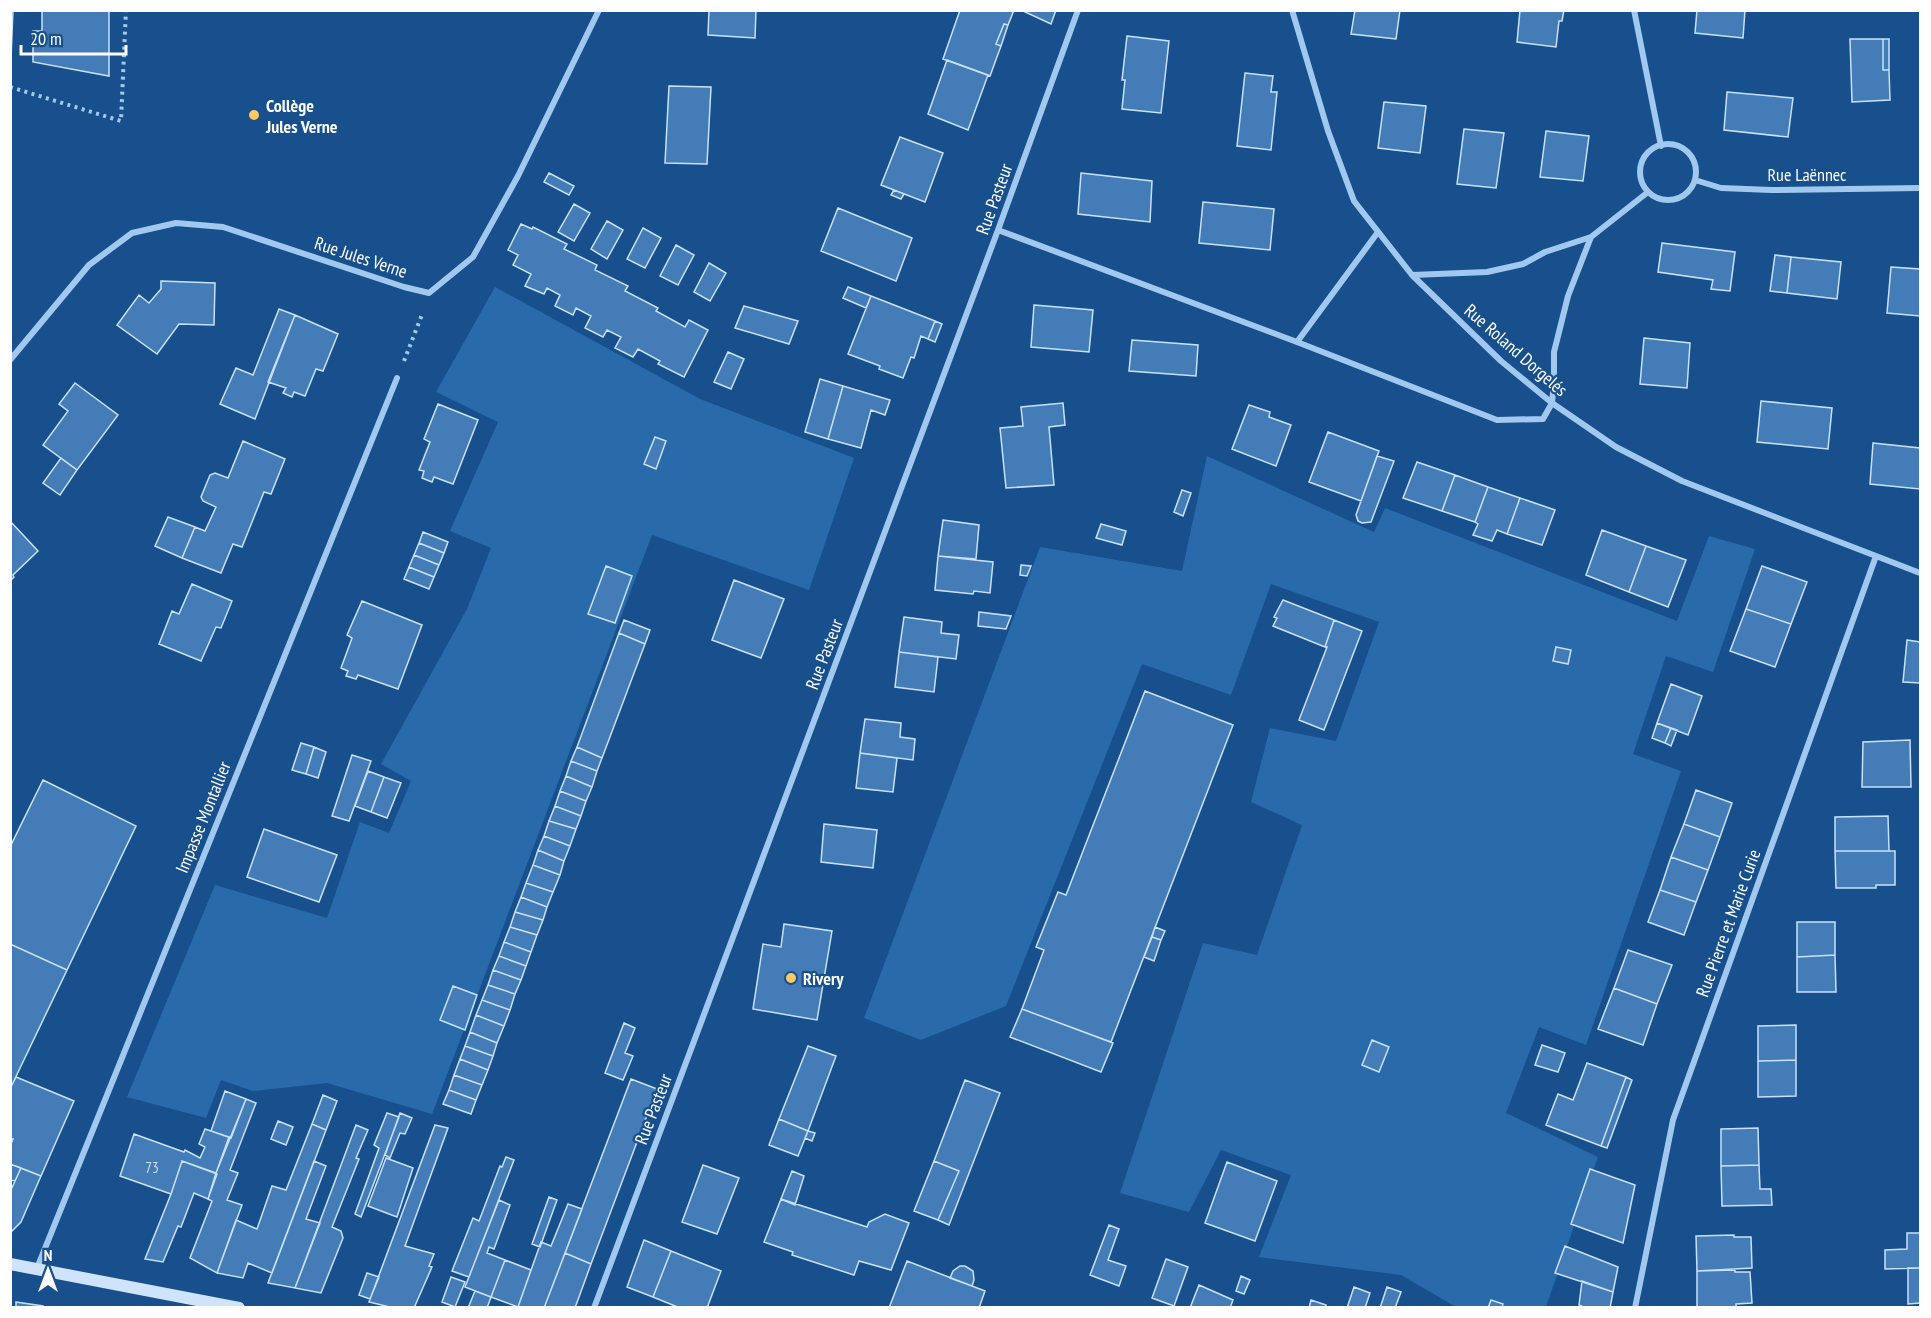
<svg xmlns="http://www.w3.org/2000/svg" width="1931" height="1318" font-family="'PT Sans Narrow',sans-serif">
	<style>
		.green { fill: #296aab }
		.building { fill: #447cb7; stroke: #c8e1fb; stroke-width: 1.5 }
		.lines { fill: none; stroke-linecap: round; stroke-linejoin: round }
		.path { stroke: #a1c8ef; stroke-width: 4; stroke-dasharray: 3 4.5; stroke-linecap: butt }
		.street { stroke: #a1c8ef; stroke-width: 6 }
		.secondary { stroke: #cfe4fa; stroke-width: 12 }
		.poi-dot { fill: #ffc95f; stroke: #17508d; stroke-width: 2 }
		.labels { text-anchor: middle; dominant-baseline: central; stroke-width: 4.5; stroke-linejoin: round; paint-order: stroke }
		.number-label { font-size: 15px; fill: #d0deed }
		.poi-label { font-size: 18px; font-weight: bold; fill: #fff; stroke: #17508d; text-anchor: start }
		.street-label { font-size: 18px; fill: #fff; stroke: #17508d }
	</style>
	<rect width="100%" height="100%" fill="#17508d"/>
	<path class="green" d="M495,287L700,399L854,458L809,590L652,535L432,1114L327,1083L253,1091L221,1080L206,1118L127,1097L215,885L327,918L360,822L389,833L411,781L381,764L467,609L491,548L450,531L498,422L436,392Z
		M1207,456L1374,532L1385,508L1677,621L1709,536L1755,549L1713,672L1666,656L1633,754L1681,771L1586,1045L1539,1027L1506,1113L1598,1157L1546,1307H1456L1401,1275L1259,1257L1291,1175L1221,1150L1189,1212L1120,1193L1203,943L1257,955L1302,825L1251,802L1270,728L1336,741L1379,622L1271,584L1231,695L1142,664L1006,1006L921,1040L864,1018L1040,547L1182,571Z"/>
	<path class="building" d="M10,10H13L11,58H10Z
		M42,10H109V76L33,62V31H42Z
		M709,10H756L755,38L708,35Z
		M960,10H1014L1008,25L1004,24L996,44L1001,46L990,76L943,59Z
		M1021,10H1056L1051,24Z
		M1355,10H1400L1396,39L1351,34Z
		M1520,10H1564L1562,21H1559L1556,47L1517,42Z
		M1697,10H1745L1743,38L1695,33Z
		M1004,24L1008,25L1001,46L996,44Z
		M1127,36L1169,41L1161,113L1122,109L1125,80H1122Z
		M1850,39H1883V70H1889L1890,100L1852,102Z
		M1883,39H1889V70H1883Z
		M947,60L988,75L968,130L928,114Z
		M1245,73L1273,76L1271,92H1277L1271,150L1237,146Z
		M669,86L711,87L707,164L665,163Z
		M1727,92L1793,98L1788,137L1724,130Z
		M1384,102L1426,106L1420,153L1378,148Z
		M1464,129L1504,133L1496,188L1457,184Z
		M1546,131L1589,136L1583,181L1540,177Z
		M900,137L943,153L925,202L881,185Z
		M549,173L574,186L569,195L544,182Z
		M1081,173L1152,181L1150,222L1078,214Z
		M894,190L904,194L901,199L891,195Z
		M1203,202L1274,209L1270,250L1199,243Z
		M574,204L590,213L574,241L558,232Z
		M838,208L912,238L896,281L821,251Z
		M607,221L623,230L607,259L591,249Z
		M521,224L532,229L533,227L567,244L564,249L597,265L595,270L628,286L625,291L658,308L656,311L685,327L689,320L708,330L684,377L658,364L660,361L638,349L633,357L615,348L621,337L607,330L603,337L585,328L591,316L576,308L573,315L555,306L560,295L547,288L544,294L525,286L531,274L513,265L518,255L508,250Z
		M643,228L661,238L645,268L627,259Z
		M1662,243L1735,252L1730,291L1711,289L1713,280L1658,272Z
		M676,245L694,255L678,285L660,276Z
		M1775,255L1791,257L1787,293L1770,291Z
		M1791,257L1841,262L1837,299L1787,293Z
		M709,263L726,273L710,301L694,292Z
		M1891,267L1920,269V316L1887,313Z
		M161,281L215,283L214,325L179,324L157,354L117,325L139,295L149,303L161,289Z
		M848,287L871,296L866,308L843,298Z
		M871,296L935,321L928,339L921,336L914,358L911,357L903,378L879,369L880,366L848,354Z
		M1034,305L1093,310L1089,352L1031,347Z
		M744,306L798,321L789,344L735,328Z
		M279,309L295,315L255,419L220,404L236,368L253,375Z
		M295,315L338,334L323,371L316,369L305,396L294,392L292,397L283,393L286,388L268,382Z
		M935,321L942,324L935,342L928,339Z
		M1644,338L1690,343L1687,388L1640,384Z
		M1132,340L1198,345L1196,376L1129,371Z
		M728,352L744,359L731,389L714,382Z
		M820,379L843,386L828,439L805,432Z
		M75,383L118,415L77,470L43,445L68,411L59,404Z
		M843,386L890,400L885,415L871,410L861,448L828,439Z
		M1761,401L1832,408L1828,449L1757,442Z
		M1063,403L1065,425L1049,427L1054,485L1006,488L1000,428L1023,426L1021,407Z
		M438,404L478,420L453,484L434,477L432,482L422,478L424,471L419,470L430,442L424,439Z
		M1249,405L1270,412L1269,417L1291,425L1276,466L1232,449Z
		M1328,432L1379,451L1361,501L1309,482Z
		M655,437L666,441L656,469L644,464Z
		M243,441L285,459L271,494L264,492L242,547L233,544L221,573L182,558L195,527L205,531L216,507L203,501L201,497L210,475L215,473L228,478Z
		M1873,443L1920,448V489L1870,484Z
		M1377,456L1394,461L1371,522L1362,523L1358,521L1356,515Z
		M61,458L77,470L60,495L43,483Z
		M1417,462L1455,475L1442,511L1403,498Z
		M1455,475L1488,487L1475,522L1442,511Z
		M1488,487L1520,498L1507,534L1497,530L1492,541L1473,535L1478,524L1475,522Z
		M1182,490L1191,493L1183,516L1174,512Z
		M1520,498L1555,510L1542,545L1507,534Z
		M168,517L195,527L182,558L155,546Z
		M943,520L979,525L976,559L938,556Z
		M10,521L38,551L13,575L14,577L10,581Z
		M1101,524L1126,531L1122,545L1096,538Z
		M1602,530L1646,546L1629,592L1586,575Z
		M423,532L448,542L444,553L419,543Z
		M419,543L444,553L439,565L414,555Z
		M1646,546L1686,560L1668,607L1629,592Z
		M414,555L439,565L434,577L409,567Z
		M938,556L993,562L990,593L974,591L973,594L935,590Z
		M1021,565L1031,566L1027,576L1020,575Z
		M606,566L632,576L615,623L588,614Z
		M1762,566L1807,582L1791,624L1746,609Z
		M409,567L434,577L429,589L404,579Z
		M734,580L784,599L761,658L712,640Z
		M192,584L232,601L221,628L216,627L201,661L159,644L172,611L179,614Z
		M1283,600L1334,620L1325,647L1273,626L1277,618L1274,617Z
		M362,601L422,625L398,689L358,675L356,679L346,676L348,671L341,668L352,638L347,635Z
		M1746,609L1791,624L1775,667L1730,651Z
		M979,612L1011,616L1006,629L978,626Z
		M904,617L942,622L941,633L959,635L956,659L899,652Z
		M624,620L650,630L645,644L619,633Z
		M1334,620L1362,631L1324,730L1299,720L1327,647H1325Z
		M619,633L645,644L602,758L577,747Z
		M1907,640L1920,642V683L1903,682Z
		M1556,647L1571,650L1568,664L1553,661Z
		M899,652L938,657L934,692L895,687Z
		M1671,684L1702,696L1688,735L1657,723Z
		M1145,691L1233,725L1111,1042L1022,1009L1044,950L1036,947L1058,892L1066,895Z
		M865,719L901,723L900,737L915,739L913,760L860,753Z
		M1657,723L1671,728L1665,743L1652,738Z
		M1671,728L1677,730L1671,746L1665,743Z
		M1910,740L1911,787H1862L1863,742Z
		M301,743L314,747L306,774L292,770Z
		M314,747L326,752L318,778L306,774Z
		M577,747L602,758L597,771L571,761Z
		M860,753L897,758L893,792L856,788Z
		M352,755L371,761L349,821L332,816Z
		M571,761L597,771L592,787L566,776Z
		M368,771L384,777L371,812L355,806Z
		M566,776L592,787L586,801L560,791Z
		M384,777L401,783L387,818L371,812Z
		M43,780L136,826L67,970L10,944V847Z
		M1696,790L1732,803L1720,837L1684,824Z
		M560,791L586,801L581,816L555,806Z
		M555,806L581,816L576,829L549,821Z
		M1888,816L1889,851H1835V817Z
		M549,821L576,829L570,846L544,836Z
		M824,824L877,830L873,868L821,862Z
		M1684,824L1720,837L1708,870L1671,857Z
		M264,829L337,855L319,902L247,877Z
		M544,836L570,846L564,861L538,850Z
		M538,850L564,861L560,875L533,865Z
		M1835,851H1895V885H1876V888H1836Z
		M1671,857L1708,870L1696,902L1660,890Z
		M533,865L560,875L553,892L526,883Z
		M526,883L553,892L547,907L521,897Z
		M1660,890L1696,902L1684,935L1648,922Z
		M521,897L547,907L543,920L515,912Z
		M515,912L543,920L537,935L510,927Z
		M1797,922H1835V955L1797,957Z
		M784,924L832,931L817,1020L753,1009L763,944L781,947Z
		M510,927L537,935L531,952L504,942Z
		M1155,927L1165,931L1161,940L1152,937Z
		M1152,937L1161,940L1154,961L1144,957Z
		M504,942L531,952L526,966L499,956Z
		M10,944L67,970L10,1089Z
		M1628,950L1672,965L1657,1004L1614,988Z
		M1835,955L1836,992H1797V957Z
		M499,956L526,966L521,980L493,970Z
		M493,970L521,980L515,994L488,985Z
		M488,985L515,994L510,1010L482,1000Z
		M453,986L477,995L465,1030L440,1020Z
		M1614,988L1657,1004L1643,1045L1598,1029Z
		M482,1000L510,1010L504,1026L476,1015Z
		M1022,1009L1113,1043L1101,1072L1010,1037Z
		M476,1015L504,1026L497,1043L470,1032Z
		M624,1023L635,1028L625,1053L633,1056L623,1080L605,1073Z
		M1796,1025V1060L1758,1061V1026Z
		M470,1032L497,1043L493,1056L465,1046Z
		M1372,1040L1389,1047L1379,1072L1362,1065Z
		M1542,1045L1565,1053L1558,1072L1535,1065Z
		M465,1046L493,1056L488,1070L460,1059Z
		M808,1046L836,1056L808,1131L779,1119Z
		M460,1059L488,1070L482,1085L454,1075Z
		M1796,1060V1096L1758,1097V1061Z
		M1587,1063L1626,1077L1601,1146L1546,1125L1558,1094L1573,1100Z
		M454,1075L482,1085L476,1100L449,1090Z
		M16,1077L74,1101L41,1176L10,1164V1146L13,1139L10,1138V1089Z
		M1626,1077L1632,1080L1607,1148L1601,1146Z
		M631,1079L657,1089L591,1264L565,1253Z
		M965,1080L1000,1093L949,1225L938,1220L959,1171L934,1161Z
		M449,1090L476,1100L471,1114L443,1104Z
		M225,1091L246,1099L231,1138L211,1131Z
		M323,1095L337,1101L326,1130L312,1124Z
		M246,1099L256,1103L230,1170L238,1173L227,1200L242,1205L217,1273L190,1258L212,1201L208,1199L216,1173Z
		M387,1113L399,1117L361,1217L355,1214L379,1148L374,1145Z
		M400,1113L412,1118L405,1134L400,1133L390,1158L385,1155Z
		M779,1119L808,1131L798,1156L769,1145Z
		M278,1121L293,1127L286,1145L271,1139Z
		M312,1124L326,1130L272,1273L248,1263L243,1278L217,1273L236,1220L257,1229L272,1186L286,1190Z
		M356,1125L368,1130L356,1158L359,1159L332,1227L341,1231L343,1238L321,1293L295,1288Z
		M435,1125L448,1128L405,1246L434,1254L429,1266L432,1267L414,1308H394L369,1302Z
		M1758,1128L1759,1165L1721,1166V1129Z
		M205,1129L229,1137L216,1173L182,1161L171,1194L120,1176L134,1134L184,1152L185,1150L200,1158L205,1147L199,1144Z
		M808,1131L815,1133L812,1141L805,1138Z
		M506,1157L514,1160L469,1277L452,1271L473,1218L479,1221L500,1166L502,1167Z
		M386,1158L413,1168L397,1217L368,1206Z
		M182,1161L217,1174L208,1199L194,1193L181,1227L178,1226L163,1262L145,1259L171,1194Z
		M314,1161L326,1166L306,1219L320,1223L295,1288L268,1283Z
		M934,1161L959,1171L938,1220L914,1211Z
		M1227,1162L1277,1181L1255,1241L1205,1223Z
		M10,1164L21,1168L15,1181L10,1180Z
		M703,1165L739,1178L717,1234L682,1222Z
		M1759,1165L1760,1189H1771L1772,1205L1722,1206L1721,1166Z
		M21,1168L41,1176L21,1222L11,1232L10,1192Z
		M1590,1169L1635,1185L1623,1243L1571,1224Z
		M792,1171L804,1176L795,1205L781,1199Z
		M549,1197L557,1200L540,1247L532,1244Z
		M781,1199L867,1227L869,1222L885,1214L909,1223L891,1270L859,1261L854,1275L792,1255L793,1252L764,1242Z
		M499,1200L510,1205L494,1249L489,1247L487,1253L505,1260L491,1297L465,1287Z
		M568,1204L582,1209L544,1308L518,1307L541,1242L551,1246Z
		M1109,1225L1119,1229L1108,1260L1126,1266L1119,1286L1090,1275Z
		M1907,1233H1920V1268L1885,1269V1250L1907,1249Z
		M1734,1235V1237H1751L1752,1268L1697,1271L1696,1236Z
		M644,1240L671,1251L653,1297L627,1287Z
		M1565,1246L1618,1267L1613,1292L1555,1273Z
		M671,1251L721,1271L707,1308H680L653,1297Z
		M565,1253L591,1264L575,1308H544Z
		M1166,1259L1188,1267L1174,1306L1152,1298Z
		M505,1260L531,1270L518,1307L491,1297Z
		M907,1261L985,1291L979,1308H889Z
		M960,1266H965L973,1271L974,1280L972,1286L950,1278L953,1271Z
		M1908,1268H1920V1303L1908,1304Z
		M1735,1270V1272H1750L1752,1303L1736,1304V1307L1697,1308V1271Z
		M367,1273L379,1277L370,1299L359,1295Z
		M1241,1276L1250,1280L1244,1294L1236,1291Z
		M451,1277L465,1282L455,1307L442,1302Z
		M1582,1281L1613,1292L1610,1308H1586L1579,1305Z
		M1199,1285L1233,1300L1230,1308H1190Z
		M1354,1287L1370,1293L1365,1308H1347Z
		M1387,1287L1401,1292L1395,1308H1380Z
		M475,1291L491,1297L487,1308H468Z
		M1311,1300L1326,1305L1325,1308H1309Z
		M1491,1300L1503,1304L1502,1308H1488Z
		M16,1302L43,1306V1308H16Z"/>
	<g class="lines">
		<path class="path" d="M10,87L121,121L126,10
			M404,361L423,312"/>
		<path class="street" d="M1292,10L1328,131L1354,201L1412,275L1501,361L1552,403L1616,447L1682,481L1920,573
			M1634,10L1661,146
			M1640 172a28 28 0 1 1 56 0a28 28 0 1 1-56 0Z
			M1695,180L1721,188L1771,190L1920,188
			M998,230L1297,342L1497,420L1543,419L1552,403L1554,382V352L1568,296L1591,237
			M1412,275L1487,272L1523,264L1545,252L1591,237L1648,192
			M1297,342L1378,232
			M10,360L89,265L132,233L176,223L223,227L404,287L429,293L473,257L518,176L599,10
			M37,1268L397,378
			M594,1308L998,230L1078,10
			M1635,1308L1673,1120L1876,556"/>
		<path class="secondary" d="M10,1264L239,1308"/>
	</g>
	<g class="poi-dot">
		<circle cx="254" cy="115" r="6"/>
		<circle cx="791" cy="978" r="6"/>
	</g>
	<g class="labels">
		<g class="number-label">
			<text x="152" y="1167">73</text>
		</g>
		<g class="poi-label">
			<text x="266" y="105">Collège<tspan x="266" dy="21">Jules Verne</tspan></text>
			<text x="803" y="978">Rivery</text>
		</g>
		<g class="street-label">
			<text x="1807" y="174">Rue Laënnec</text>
			<text transform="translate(994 199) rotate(-70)">Rue Pasteur</text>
			<text transform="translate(361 257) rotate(18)">Rue Jules Verne</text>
			<text transform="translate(1516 350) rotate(41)">Rue Roland Dorgelés</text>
			<text transform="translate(824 654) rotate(-69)">Rue Pasteur</text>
			<text transform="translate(203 817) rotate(-68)">Impasse Montallier</text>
			<text transform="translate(1728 923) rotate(-70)">Rue Pierre et Marie Curie</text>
			<text transform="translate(653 1109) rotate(-69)">Rue Pasteur</text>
		</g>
	</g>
	<rect width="1931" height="1318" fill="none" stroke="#ffffff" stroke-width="24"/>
	<g transform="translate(48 1270)" stroke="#17508d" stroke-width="4.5" paint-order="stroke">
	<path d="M0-4.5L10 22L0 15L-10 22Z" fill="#ffffff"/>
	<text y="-9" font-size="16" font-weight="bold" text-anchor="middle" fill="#ffffff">N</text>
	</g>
	<path d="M21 45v9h105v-9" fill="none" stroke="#ffffff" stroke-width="3"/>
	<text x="30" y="45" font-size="18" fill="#ffffff" stroke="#17508d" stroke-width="4.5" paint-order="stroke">20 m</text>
</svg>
